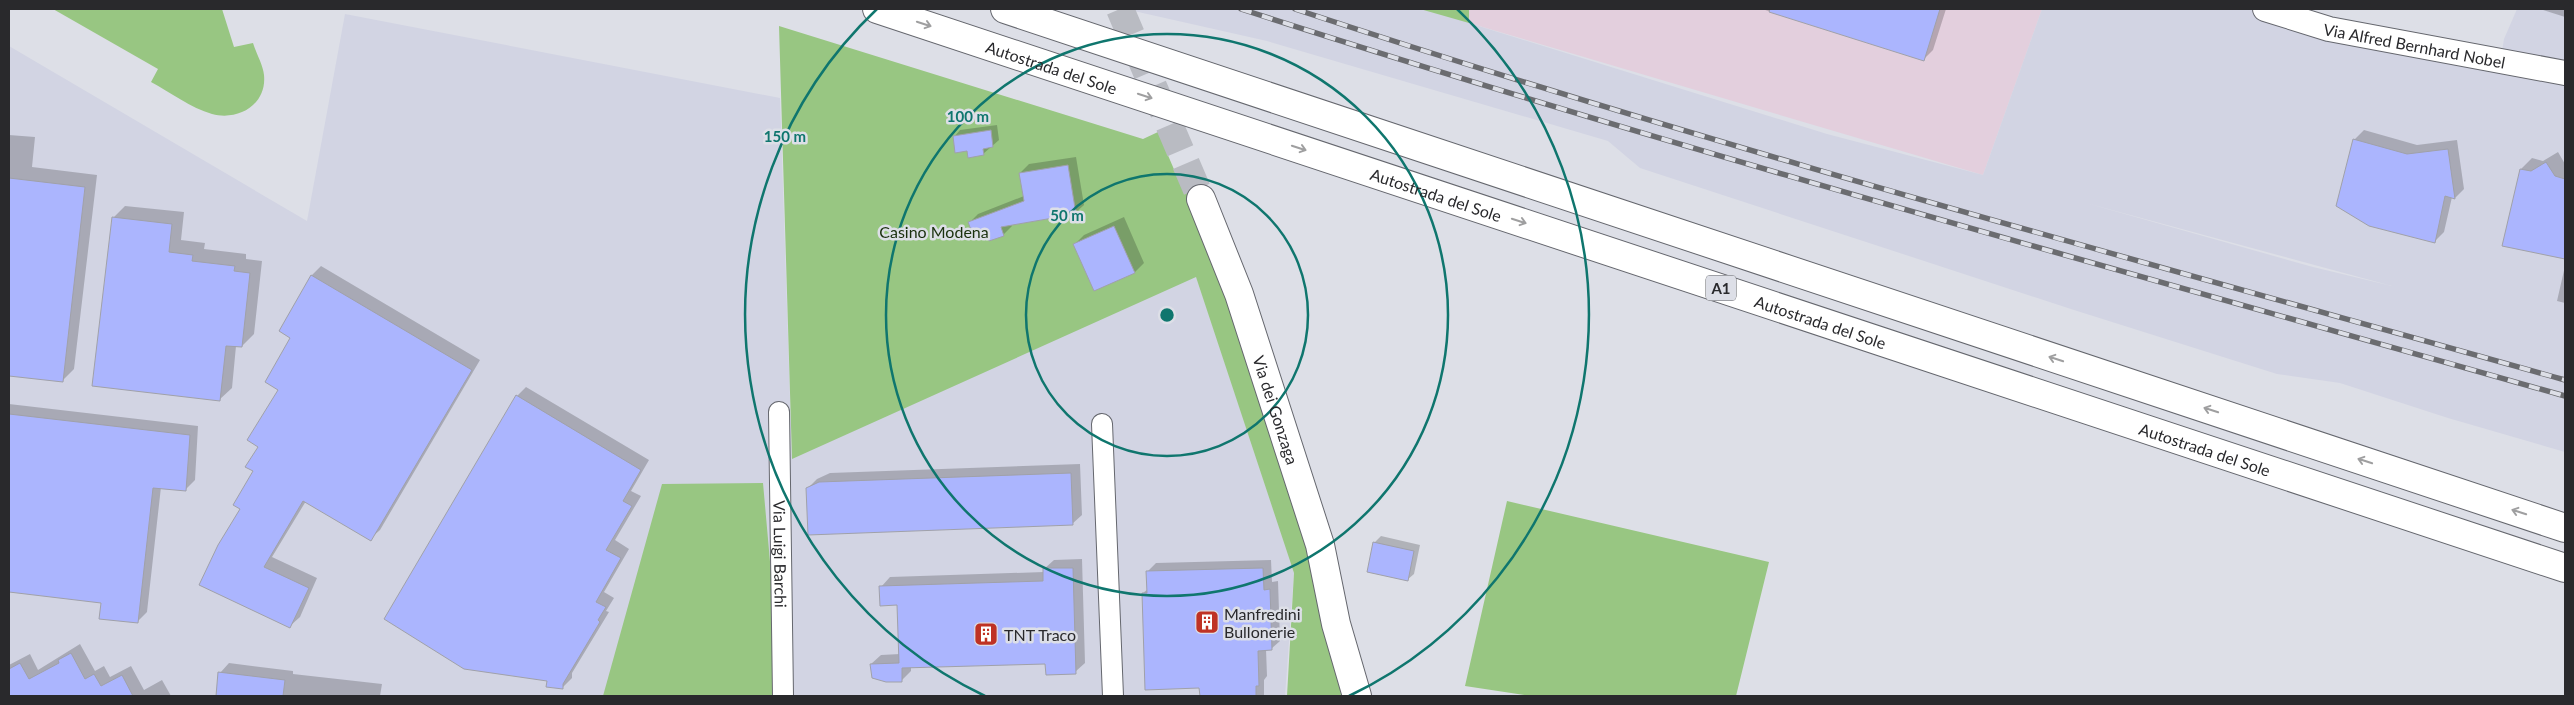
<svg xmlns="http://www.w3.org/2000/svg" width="2574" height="705" font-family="Lato,sans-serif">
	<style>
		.commercial { fill: #e3cfdd }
		.built { fill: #d2d4e3; fill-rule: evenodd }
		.green { fill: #98c682 }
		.shadow { fill: #0003 }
		.building { fill: #abb5fe; stroke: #a0a1a9 }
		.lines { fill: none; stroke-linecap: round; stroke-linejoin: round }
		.secondary-tunnel { stroke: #b9bbc2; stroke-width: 28; stroke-dasharray: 28 14; stroke-linecap: butt }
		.minor-casing { stroke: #65676e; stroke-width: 22 }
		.tertiary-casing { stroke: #65676e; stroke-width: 26 }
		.secondary-casing { stroke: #65676e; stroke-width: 30 }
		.motorway-casing { stroke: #65676e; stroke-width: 30 }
		.minor { stroke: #fff; stroke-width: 20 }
		.tertiary { stroke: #fff; stroke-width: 24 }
		.secondary { stroke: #fff; stroke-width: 28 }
		.motorway { stroke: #fff; stroke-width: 28 }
		.rail-casing { stroke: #6b6c70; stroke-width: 5.5 }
		.rail { stroke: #dddfe7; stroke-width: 4; stroke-dasharray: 11; stroke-linecap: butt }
		.oneway { stroke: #9f9fa0 }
		.ring { fill: none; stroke: #0f766e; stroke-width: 2.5 }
		.labels { text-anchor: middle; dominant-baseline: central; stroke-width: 5; stroke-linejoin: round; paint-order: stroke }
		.shield { fill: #dddfe7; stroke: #5f6064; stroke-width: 1 }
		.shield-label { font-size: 15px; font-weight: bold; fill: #29292c }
		.street-label { font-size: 16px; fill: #29292c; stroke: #dddfe7 }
		.park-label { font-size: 16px; fill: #1a300d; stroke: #dddfe7 }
		.poi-label { font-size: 16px; fill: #29292c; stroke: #dddfe7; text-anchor: start }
		.centre { fill: #0f766e; stroke: #dddfe7; stroke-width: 2.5 }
		.ring-label { font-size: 15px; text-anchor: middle; font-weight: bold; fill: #0f766e; stroke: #dddfe7; stroke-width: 5; stroke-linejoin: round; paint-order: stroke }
	</style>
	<rect width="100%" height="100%" fill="#dddfe7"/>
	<path class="commercial" d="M1469,9H2042L1983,175L1469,23Z"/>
	<path class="built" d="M1125,9H1469V23L1827,134L1983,175L2042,9H2292L2501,57L2504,39L2517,9H2565V452L2448,418L2340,383L2277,374L2074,310L1640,168L1608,141L1267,41ZM2086,203L2392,286L2313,267Z
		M345,14L780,98L792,458L1196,276L1294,573L1285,696H9V46L307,221Z"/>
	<path class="green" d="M53,9H222L234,47L253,43C256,53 263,65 264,75C267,105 238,121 212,114C191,108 170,92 151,82L158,69Z
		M1420,9H1469V23Z
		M779,26L1143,139L1158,132L1176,174L1201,199L1336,624L1341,696H1287L1294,573L1196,277L792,459Z
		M763,483L782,696H603L662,484Z
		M1507,501L1769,562L1736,696H1531L1465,686Z"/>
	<path class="shadow" d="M1762,9H1946L1933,50L1924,59Z
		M2540,9H2565V17Z
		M997,125L999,140L983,154L968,150L954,137L960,130Z
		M2364,130L2417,145L2457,140L2464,189L2455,198L2452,197L2444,232L2434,242L2354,140Z
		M9,135L35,137L32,167L97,175L74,369L62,381L9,375Z
		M2558,152L2565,164V258L2504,245L2521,169L2532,158L2543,161Z
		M1076,157L1084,205L1075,213L1011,224L1012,226L1003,235L987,232L969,223L978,214L1024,196L1020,173L1029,164Z
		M125,206L184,212L181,240L205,243L204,249L246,254V259L262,261L254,334L242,346H236L232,388L219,400L113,218Z
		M1124,217L1144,263L1135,272L1075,244L1084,235Z
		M321,266L480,360L380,530L370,539L306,501L272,557L317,578L300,617L290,626L200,584L242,509L254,470L259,446L280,390L291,338L280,331L312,275Z
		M2565,266V303L2557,301Z
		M526,387L649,460L631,491L641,496L615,540L629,549L604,592L614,598L606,611L609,612L572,673V678L562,688L548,680L517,396Z
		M9,404L198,426L195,480L185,490L161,487L147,612L137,622L102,602L9,591Z
		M1080,464L1082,515L1072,524L807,489L817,479L830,473Z
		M1381,536L1420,545L1414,574L1407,580L1374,543Z
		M1082,559L1085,663L1075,672L1047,663L911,667V671L902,680L871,664L881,655L900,654L898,604L881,587L890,577L1044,572V569L1054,560Z
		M1271,560L1272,582L1278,581L1280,641L1271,649H1266L1267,676L1264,680V696H1201L1200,687L1143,593L1148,589L1147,572L1156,563Z
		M80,644L95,671L104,666L110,677L131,666L144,690L162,680L171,696H9V665L30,654L38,670Z
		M229,663L293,671V674L382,684L380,696H217L220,673Z"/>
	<path class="building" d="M1770,9H1940L1924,61L1769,12Z
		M991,130L993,147L983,149L984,155L968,158L967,151L955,153L953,136Z
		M2353,139L2407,154L2448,149L2455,199L2445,196L2435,243L2369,226L2336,206Z
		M2546,162L2555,176L2565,179V259L2502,246L2520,169L2531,171Z
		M1068,165L1076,214L1001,227L1004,236L989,241L987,234L974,238L968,222L1024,201L1019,173Z
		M9,178L85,187L63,382L9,376Z
		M112,217L172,224L169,252L193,255L192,261L235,266L234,271L250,273L242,347L226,346L220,401L92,386Z
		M1114,226L1135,273L1094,291L1073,244Z
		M311,275L472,370L371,541L303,501L264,567L309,588L290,628L199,585L218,545L240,509L233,505L253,471L245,467L258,447L247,440L278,390L265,382L290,338L279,331Z
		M516,395L641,470L623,501L632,506L606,550L621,558L596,602L606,607L598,620L600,622L563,684V689L546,687L547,681L464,669L384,619Z
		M9,414L190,435L186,491L153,488L138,623L99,619L101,603L9,592Z
		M1071,473L1073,525L808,535L806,488L819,482Z
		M1373,542L1414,551L1408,581L1367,572Z
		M1043,568H1073L1076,674L1046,675L1045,664L902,668V682H886L872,678L870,664L899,663L897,605L880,606L879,586L1043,581Z
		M1263,568L1264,590L1270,589L1272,650L1258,651L1259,686H1256V696H1200L1199,688L1145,690L1142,593H1147L1146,571Z
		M71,653L85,679L94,674L101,686L122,675L133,696H9V669L20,663L29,679L59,663L58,660Z
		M218,672L285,680L283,696H216Z"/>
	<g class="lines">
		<path class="secondary-tunnel" d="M1120,9L1201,199"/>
		<g class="minor-casing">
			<g id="minor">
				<path id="s1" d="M779,412L783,696"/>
				<path d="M1102,424L1113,696"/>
			</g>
		</g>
		<g class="tertiary-casing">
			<g id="tertiary">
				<path id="s2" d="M2265,9L2329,29L2565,73"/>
			</g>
		</g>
		<g class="secondary-casing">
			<g id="secondary">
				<path id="s3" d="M1201,199L1239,294L1320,545L1336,624L1357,696"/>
			</g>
		</g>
		<g class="motorway-casing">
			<g id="motorway">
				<path id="s4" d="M877,9L2565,568"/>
				<path d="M1005,9L2565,528"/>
			</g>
		</g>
		<use href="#minor" class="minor"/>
		<use href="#tertiary" class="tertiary"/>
		<use href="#secondary" class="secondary"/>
		<use href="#motorway" class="motorway"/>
		<g class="rail-casing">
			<path id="rail" d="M1241,9C1679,150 2123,271 2565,396
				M1295,9C1714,147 2141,261 2565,380"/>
		</g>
		<use href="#rail" class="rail"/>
	</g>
	<defs><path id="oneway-shaft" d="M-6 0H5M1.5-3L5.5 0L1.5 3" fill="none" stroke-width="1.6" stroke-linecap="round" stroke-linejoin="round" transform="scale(1.25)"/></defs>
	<g class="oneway">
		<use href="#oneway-shaft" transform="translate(924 24) rotate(18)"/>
		<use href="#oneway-shaft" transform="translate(1145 96) rotate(18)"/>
		<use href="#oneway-shaft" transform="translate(1299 148) rotate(18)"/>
		<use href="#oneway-shaft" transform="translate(1519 221) rotate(18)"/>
		<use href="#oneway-shaft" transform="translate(2056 359) rotate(-162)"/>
		<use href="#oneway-shaft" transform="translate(2211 410) rotate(-162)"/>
		<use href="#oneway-shaft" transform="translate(2365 461) rotate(-162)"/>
		<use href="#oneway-shaft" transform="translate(2519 512) rotate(-162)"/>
	</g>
	<g class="ring">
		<circle cx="1167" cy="315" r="141"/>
		<circle cx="1167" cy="315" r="281"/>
		<path d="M985 696A422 422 0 0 1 877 9M1457 9A422 422 0 0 1 1349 696"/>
	</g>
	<defs>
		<g id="building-square" transform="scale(1.25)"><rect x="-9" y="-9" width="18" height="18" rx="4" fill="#bf3224" stroke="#dddfe7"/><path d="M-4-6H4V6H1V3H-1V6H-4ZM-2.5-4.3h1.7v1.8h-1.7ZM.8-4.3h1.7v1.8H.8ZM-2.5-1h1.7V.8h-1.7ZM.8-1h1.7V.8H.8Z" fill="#fff"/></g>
	</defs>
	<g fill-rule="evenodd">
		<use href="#building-square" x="1207" y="622"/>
		<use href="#building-square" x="986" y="634"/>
	</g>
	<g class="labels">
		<rect class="shield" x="1706" y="275.5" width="30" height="25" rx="4"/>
		<g class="shield-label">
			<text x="1721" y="288">A1</text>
		</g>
		<g class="street-label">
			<text stroke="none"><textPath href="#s2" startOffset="154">Via Alfred Bernhard Nobel</textPath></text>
			<text stroke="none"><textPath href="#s4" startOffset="184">Autostrada del Sole</textPath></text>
			<text stroke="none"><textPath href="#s4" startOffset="589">Autostrada del Sole</textPath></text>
			<text stroke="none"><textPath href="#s4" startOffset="994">Autostrada del Sole</textPath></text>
			<text stroke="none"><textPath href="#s3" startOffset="224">Via dei Gonzaga</textPath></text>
			<text stroke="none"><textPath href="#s4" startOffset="1399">Autostrada del Sole</textPath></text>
			<text stroke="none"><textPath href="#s1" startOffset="142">Via Luigi Barchi</textPath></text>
		</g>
		<g class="park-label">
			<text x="934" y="231">Casino Modena</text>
		</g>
		<g class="poi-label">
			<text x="1224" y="613">Manfredini<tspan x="1224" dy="18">Bullonerie</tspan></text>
			<text x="1004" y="634">TNT Traco</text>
		</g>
	</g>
	<circle cx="1167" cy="315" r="8" class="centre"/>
	<g class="ring-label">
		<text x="968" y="122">100 m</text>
		<text x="785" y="142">150 m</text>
		<text x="1067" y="221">50 m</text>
	</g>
	<rect width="2574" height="705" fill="none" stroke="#29292c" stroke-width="20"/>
</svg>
